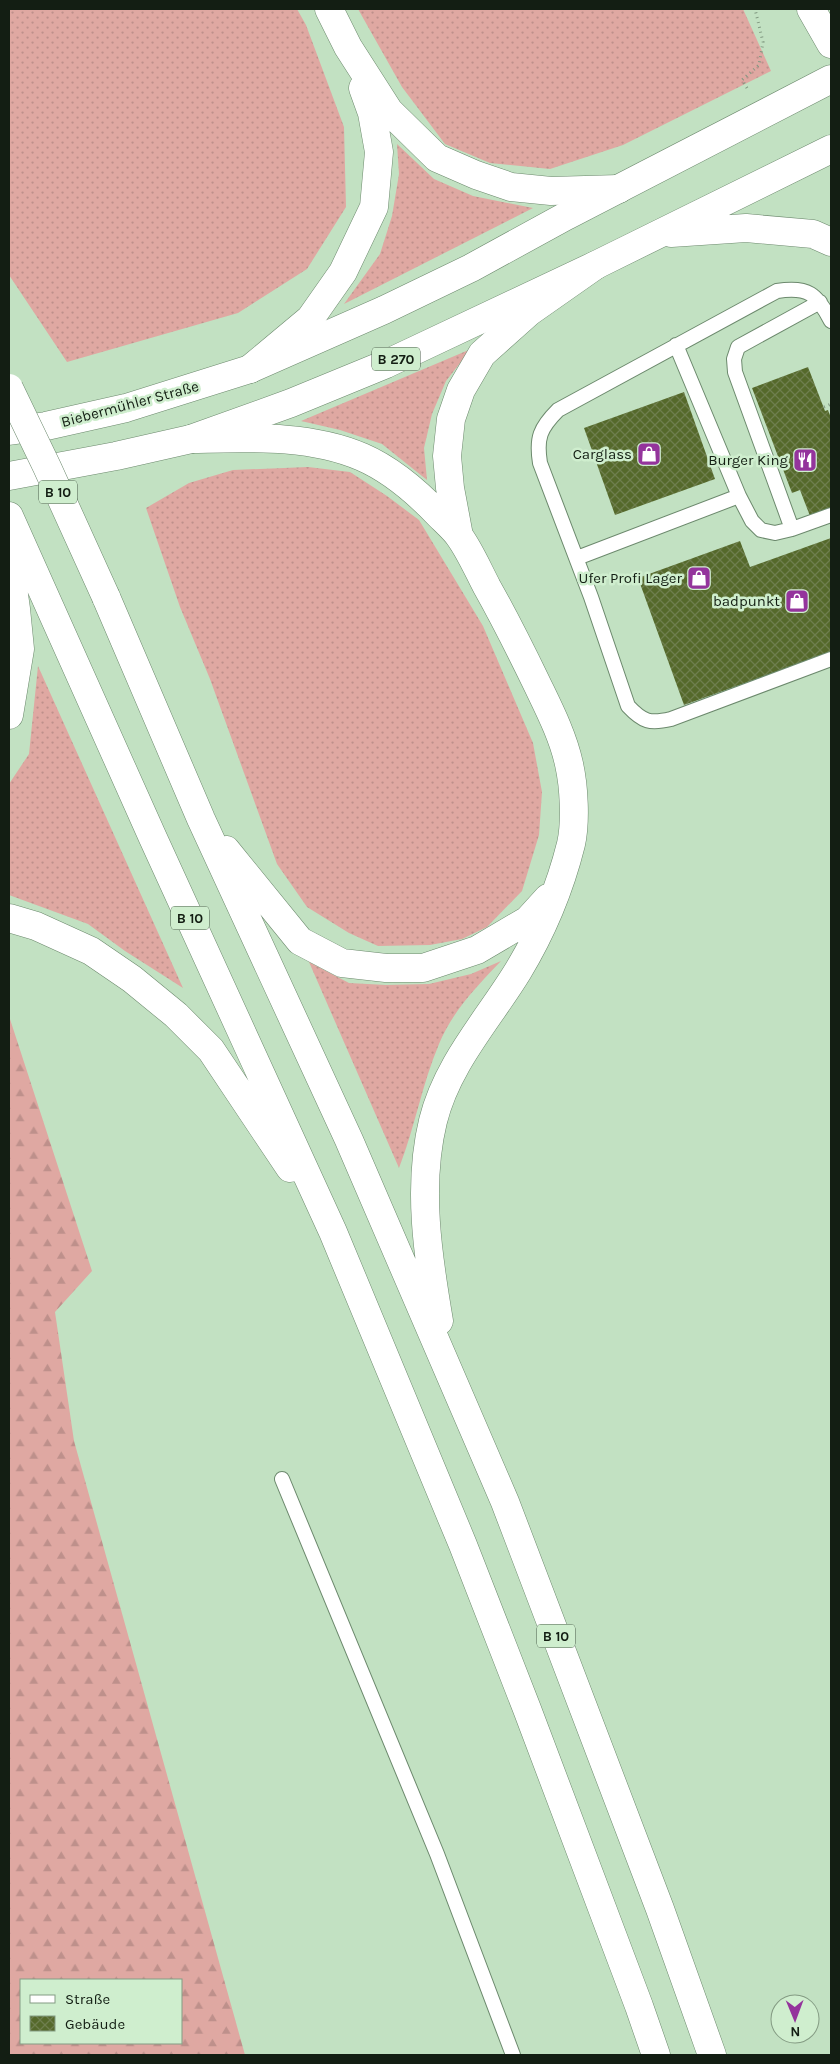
<svg xmlns="http://www.w3.org/2000/svg" width="840" height="2064" font-family="Karla,sans-serif">
	<style>
		.grass { fill: url(#grass-dots) }
		.forest { fill: url(#forest-firs); fill-rule: evenodd }
		.building { fill: url(#building-cross-hatch) }
		.lines { fill: none; stroke-linecap: round; stroke-linejoin: round }
		.lane-casing { stroke: #6c896d; stroke-width: 16 }
		.secondary-casing { stroke: #6c896d; stroke-width: 29 }
		.primary-casing { stroke: #6c896d; stroke-width: 29 }
		.highway-casing { stroke: #6c896d; stroke-width: 29 }
		.path { stroke: #809880; stroke-width: 3; stroke-dasharray: 1 4; stroke-linecap: butt }
		.lane { stroke: #fff; stroke-width: 14 }
		.secondary { stroke: #fff; stroke-width: 28 }
		.primary { stroke: #fff; stroke-width: 28 }
		.highway { stroke: #fff; stroke-width: 28 }
		.highway-bridge-casing { stroke: #6c896d; stroke-width: 29; stroke-linecap: butt }
		.highway-bridge { stroke: #fff; stroke-width: 28 }
		.labels { text-anchor: middle; dominant-baseline: central; stroke-width: 5; stroke-linejoin: round; paint-order: stroke }
		.shield { fill: #cfeece; stroke: #4b5c4b; stroke-width: 1 }
		.shield-label { font-size: 14px; font-weight: bold; fill: #131e13 }
		.street-label { font-size: 15px; fill: #131e13; stroke: #cfeece }
		.poi-label { font-size: 15px; fill: #131e13; stroke: #cfeece; text-anchor: end }
	</style>
	<defs>
		<pattern id="grass-dots" width="8" height="8" patternUnits="userSpaceOnUse" patternTransform="scale(1.25)"><rect width="8" height="8" fill="#dfa8a2"/><path d="M2 2h.1M6 6h.1" fill="none" stroke="#be908b" stroke-width="1.8" stroke-linecap="round"/></pattern>
		<pattern id="forest-firs" width="22" height="20" patternUnits="userSpaceOnUse" patternTransform="scale(1.25)"><rect width="22" height="20" fill="#dfa8a2"/><path d="M5 1l3.5 6h-7zM16 11l3.5 6h-7z" fill="#be908b"/></pattern>
		<pattern id="building-cross-hatch" width="8" height="8" patternUnits="userSpaceOnUse" patternTransform="scale(1.25)"><rect width="8" height="8" fill="#55692b"/><path d="M0 0l8 8M0 8l8-8" fill="none" stroke="#6e7e4e"/></pattern>
	</defs>
	<rect width="100%" height="100%" fill="#c2e1c2"/>
	<path class="grass" d="M9,9H297L306,25L344,127L346,207L307,269L238,313L67,362L9,275Z
		M358,9H743L771,71L623,145L550,169L490,163L445,144L402,87Z
		M397,144L434,179L473,196L533,208L344,304L380,254L392,216L399,174Z
		M471,349L446,381L432,414L424,448L427,480L382,444L340,430L301,421Z
		M308,467L350,472L387,496L419,520L483,626L533,743L542,792L539,835L522,891L487,927L462,939L430,945L378,946L349,933L307,907L277,864L210,679L180,607L146,508L189,483L233,470Z
		M38,666L183,988L125,951L88,924L9,895V784L29,754Z
		M501,961C477,986 452,1012 439,1044C422,1084 415,1127 399,1168L309,962L349,983L386,985L429,984L471,974Z"/>
	<path class="forest" d="M9,1016L92,1271L55,1312L74,1441L245,2055H9ZM21,1980H181V2043H21Z"/>
	<path class="building" d="M808,367L825,411L828,410L831,418V508L810,516L800,490L792,493L752,388Z
		M684,392L715,479L615,515L584,428Z
		M831,538V652L684,705L638,578L740,541L750,567Z"/>
	<g class="lines">
		<g class="lane-casing">
			<path id="lane" d="M831,321C817,294 808,286 777,291L558,410C540,428 536,438 540,463L591,597L628,706C643,722 650,724 671,719L831,659
				M676,345L739,496L752,521L761,530L775,533L792,529L831,515
				M792,529L735,372L734,359L738,347L820,302
				M577,558L739,496
				M282,1479L437,1854L513,2055"/>
		</g>
		<g class="secondary-casing">
			<path id="secondary" d="M811,9L831,44"/>
		</g>
		<g class="primary-casing">
			<path id="primary" d="M671,233L746,228L813,234L831,242
				M9,431L46,426L126,408L250,369L384,310L471,268L566,216L831,79
				M9,476L116,456L191,439L291,403L386,364L596,265L831,149"/>
		</g>
		<g class="highway-casing">
			<path id="highway" d="M329,9L348,47L389,111L437,158L476,175L511,187L551,191L619,189
				M250,369L310,319L343,272L374,207L379,152L372,113L363,88
				M191,439C247,438 309,434 362,457C392,470 417,492 439,515C446,522 454,529 459,536C470,551 478,570 487,587C505,619 521,651 537,684C549,709 563,736 569,764C574,786 576,822 571,844C560,888 541,933 518,971C488,1020 447,1064 433,1121C417,1186 428,1257 439,1321
				M9,516L153,838L333,1232L463,1545L527,1709L639,2006L656,2055
				M459,536L450,488L447,456L451,419L461,390L482,354L529,312L596,265
				M9,559L16,609L20,649L9,715
				M106,597L201,819L349,1140L505,1502L660,1909L712,2055
				M226,850L300,941L342,963L386,968H423L477,950L528,920L548,898
				M9,918L36,926L91,951L132,979L176,1015L211,1050L290,1168"/>
		</g>
		<path class="path" d="M747,88L742,80L759,65L763,42L755,9
			M824,407L831,404"/>
		<use href="#lane" class="lane"/>
		<use href="#secondary" class="secondary"/>
		<use href="#primary" class="primary"/>
		<use href="#highway" class="highway"/>
		<g class="highway-bridge-casing">
			<path id="highway-bridge" d="M9,388L47,467L106,597"/>
		</g>
		<use href="#highway-bridge" class="highway-bridge"/>
	</g>
	<defs>
		<g id="shop-square" transform="scale(1.25)"><rect x="-9" y="-9" width="18" height="18" rx="4" fill="#94349c" stroke="#cfeece"/><path d="M-5-2.5h2.3a2.7 3.5 0 0 1 5.4 0H5L5.5 6h-11ZM-1.5-2.5h3a1.5 2.3 0 0 0-3 0Z" fill="#fff"/></g>
		<g id="restaurant-square" transform="scale(1.25)"><rect x="-9" y="-9" width="18" height="18" rx="4" fill="#94349c" stroke="#cfeece"/><path d="M-5-6h1v4h1v-4h1v4h1v-4h1v5L-1.5 .5V6h-2V.5L-5-1ZM5-6V6H3V1.5H1.5Q1.5-4 5-6Z" fill="#fff"/></g>
	</defs>
	<g fill-rule="evenodd">
		<use href="#shop-square" x="649" y="454"/>
		<use href="#restaurant-square" x="805" y="460"/>
		<use href="#shop-square" x="699" y="578"/>
		<use href="#shop-square" x="797" y="601"/>
	</g>
	<g class="labels">
		<g class="shield">
			<rect x="372" y="347.5" width="48" height="23" rx="4"/>
			<rect x="39" y="480.5" width="38" height="23" rx="4"/>
			<rect x="171" y="906.5" width="38" height="23" rx="4"/>
			<rect x="537" y="1624.5" width="38" height="23" rx="4"/>
		</g>
		<g class="shield-label">
			<text x="396" y="359">B 270</text>
			<text x="58" y="492">B 10</text>
			<text x="190" y="918">B 10</text>
			<text x="556" y="1636">B 10</text>
		</g>
		<g class="street-label">
			<text transform="translate(130 404) rotate(-15)">Biebermühler Straße</text>
		</g>
		<g class="poi-label">
			<text x="632" y="454">Carglass</text>
			<text x="788" y="460">Burger King</text>
			<text x="682" y="578">Ufer Profi Lager</text>
			<text x="780" y="601">badpunkt</text>
		</g>
	</g>
	<rect width="840" height="2064" fill="none" stroke="#131e13" stroke-width="20"/>
	<rect x="20" y="1979" width="162" height="65" fill="#cfeece" stroke="#849b83"/>
	<rect x="30" y="1995" width="25" height="8" fill="#ffffff" stroke="#849b83"/>
	<text x="65" y="2004" font-size="15" fill="#131e13">Straße</text>
	<rect x="30" y="2016" width="25" height="15" fill="url(#building-cross-hatch)" stroke="#849b83"/>
	<text x="65" y="2029" font-size="15" fill="#131e13">Gebäude</text>
	<g transform="translate(795 2019) rotate(179)"><circle r="24" fill="#cfeece" stroke="#849b83"/>
	<path d="M0-4L9 19L0 12L-9 19Z" fill="#94349c"/>
	<text y="-8" font-size="14" font-weight="bold" text-anchor="middle" fill="#131e13">N</text>
	</g>
</svg>
